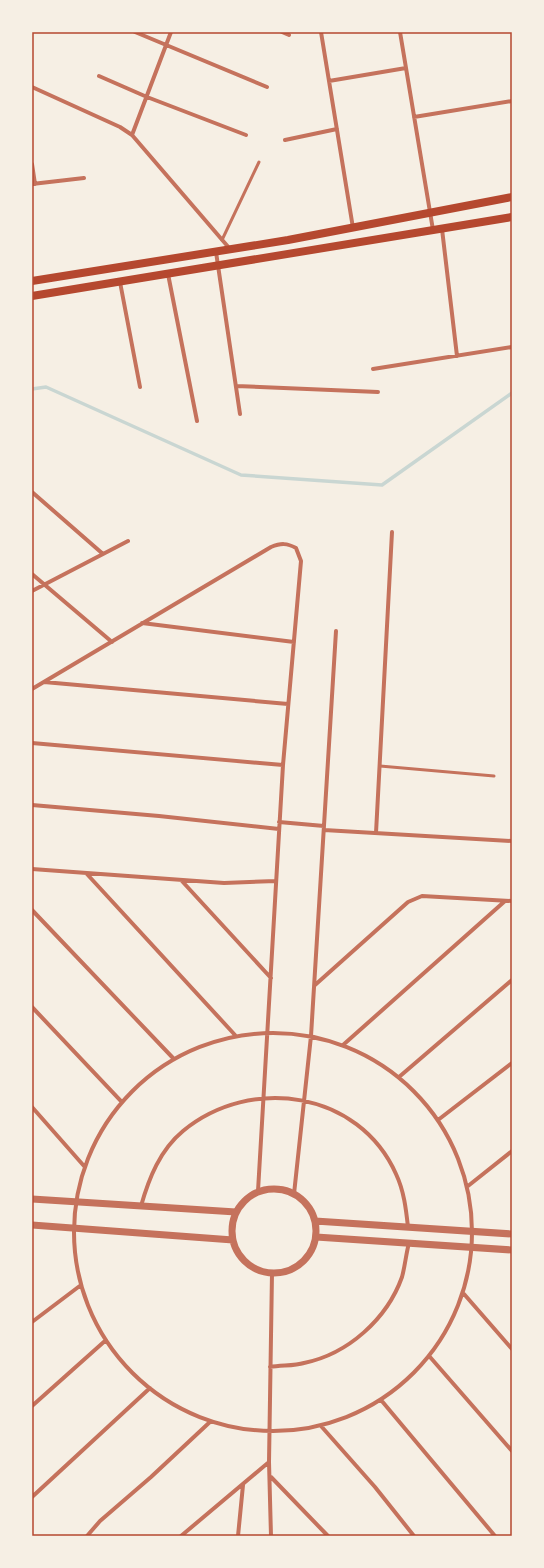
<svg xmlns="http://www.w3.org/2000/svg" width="544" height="1568" font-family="'Fira Sans Condensed',sans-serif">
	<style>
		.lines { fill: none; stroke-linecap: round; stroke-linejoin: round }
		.stream { stroke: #c9d6d2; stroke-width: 3.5 }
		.service { stroke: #c5725c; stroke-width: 3 }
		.minor { stroke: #c5725c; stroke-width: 4 }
		.tertiary { stroke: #c5725c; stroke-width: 7 }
		.secondary { stroke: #b5482f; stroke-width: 8 }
		.neatline { fill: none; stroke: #b5482f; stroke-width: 1.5 }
	</style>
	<rect width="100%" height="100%" fill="#f6efe4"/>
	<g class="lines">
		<path class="stream" d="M32,389L46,387L241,475L382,485L512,393"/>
		<path class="service" d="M222,240L259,162
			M380,766L494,776"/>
		<path class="minor" d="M135,32L267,87
			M282,32L289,35
			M321,32L353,228
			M400,32L433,230
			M99,76L147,97L246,135
			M329,81L406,68
			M32,87L120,127L132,135L230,249
			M414,117L512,101
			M132,135L171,32
			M285,140L337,129
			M32,164L35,184
			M32,184L84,178
			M442,229L457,356
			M216,252L240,414
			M168,274L197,421
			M120,282L140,387
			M373,369L512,347
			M236,386L378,392
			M32,492L103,554
			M32,574L112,642
			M32,591L128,541
			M142,623L294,642
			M44,682L288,704
			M32,689L271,547C281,543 287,543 296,548L301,561L283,765L258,1191
			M32,743L283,765
			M32,805L159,816L279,829
			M279,822L324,826
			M324,830L512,841
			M376,833L392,532
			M32,869L224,883L276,881
			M86,873L235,1035
			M181,880L271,978
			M32,910L173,1058
			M315,985L408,902L422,896L512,901
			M32,1007L121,1101
			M74 1232a199 199 0 1 1 398 0a199 199 0 1 1-398 0Z
			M343,1045L505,901
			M399,1077L512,980
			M32,1107L84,1166
			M438,1120L512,1063
			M468,1186L512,1151
			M294,1194L311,1036L336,631
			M141,1206C149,1178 160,1150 183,1131C251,1075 359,1091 396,1174C404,1191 406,1209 408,1227
			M464,1294L512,1349
			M32,1322L81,1285
			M430,1357L512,1451
			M270,1367C281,1365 294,1366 304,1363C348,1354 387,1319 402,1277C405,1266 406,1254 409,1243
			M381,1400L495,1536
			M32,1406L106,1340
			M321,1426L375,1487L414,1536
			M271,1477L328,1536
			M32,1497L150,1388
			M87,1536L100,1521L151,1477L211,1421
			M181,1536L269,1462
			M238,1536L243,1485
			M271,1536L269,1462L272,1273"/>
		<path class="tertiary" d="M232 1231a42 42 0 1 1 84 0a42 42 0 1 1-84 0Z
			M32,1199L236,1212
			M315,1221L512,1234
			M32,1225L233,1240
			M316,1237L512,1250"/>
		<path class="secondary" d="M32,281L288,240L512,197
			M32,296L512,217"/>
	</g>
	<rect width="544" height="1568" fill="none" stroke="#f6efe4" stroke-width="66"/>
	<rect x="33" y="33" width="478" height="1502" class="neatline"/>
</svg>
